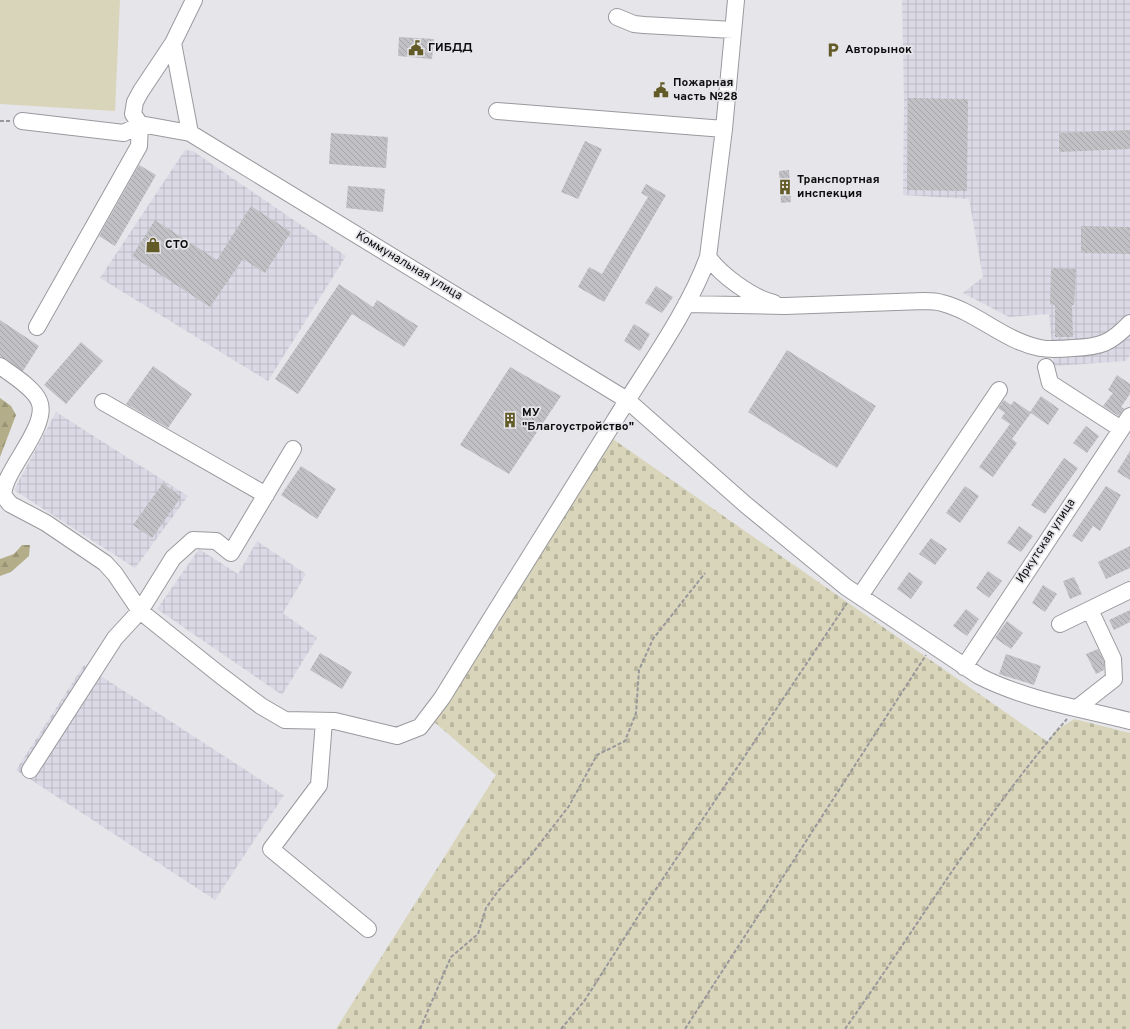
<svg xmlns="http://www.w3.org/2000/svg" width="1130" height="1029" font-family="Overpass,sans-serif">
	<style>
		.industrial { fill: url(#industrial-grid) }
		.forest { fill: url(#forest-firs) }
		.cemetery { fill: url(#cemetery-stones) }
		.pitch { fill: #d9d5ba }
		.building { fill: url(#building-back-hatch) }
		.lines { fill: none; stroke-linecap: round; stroke-linejoin: round }
		.minor-casing { stroke: #9a999e; stroke-width: 18 }
		.path { stroke: #98979b; stroke-width: 2; stroke-dasharray: 4 2; stroke-linecap: butt }
		.minor { stroke: #fff; stroke-width: 16 }
		.labels { text-anchor: middle; dominant-baseline: central; stroke-width: 3.5; stroke-linejoin: round; paint-order: stroke }
		.poi-label { font-size: 12px; font-weight: bold; fill: #0d0d0e; stroke: #e6e5ea; text-anchor: start }
		.street-label { font-size: 12px; fill: #0d0d0e; stroke: #e6e5ea }
	</style>
	<defs>
		<pattern id="industrial-grid" width="8" height="8" patternUnits="userSpaceOnUse"><rect width="8" height="8" fill="#dbd9e5"/><path d="M0 4h8M4 0v8" fill="none" stroke="#bbb9c3"/></pattern>
		<pattern id="forest-firs" width="22" height="20" patternUnits="userSpaceOnUse"><rect width="22" height="20" fill="#b3ad89"/><path d="M5 1l3.5 6h-7zM16 11l3.5 6h-7z" fill="#999475"/></pattern>
		<pattern id="cemetery-stones" width="16" height="16" patternUnits="userSpaceOnUse"><rect width="16" height="16" fill="#d9d5ba"/><path d="M2 7V4a2 2 0 0 1 4 0v3zM10 15v-3a2 2 0 0 1 4 0v3z" fill="#b9b69f"/></pattern>
		<pattern id="building-back-hatch" width="6" height="6" patternUnits="userSpaceOnUse"><rect width="6" height="6" fill="#c1c0c5"/><path d="M-1 5l2 2M0 0l6 6M5-1l2 2" fill="none" stroke="#a5a4a8"/></pattern>
	</defs>
	<rect width="100%" height="100%" fill="#e6e5ea"/>
	<path class="industrial" d="M902,0H1130V355L1126,361L1054,366L1049,314L1009,317L963,293L983,277L969,199L903,195L904,101Z
		M185,150L193,151L346,256L268,381L100,278Z
		M56,412L188,496L135,568L14,490Z
		M257,541L306,574L283,613L317,638L282,695L157,609L199,549L238,574Z
		M84,665L284,795L215,900L16,770Z"/>
	<path class="forest" d="M0,398L11,406L16,415L0,457Z
		M22,545H30L29,556L11,572L0,576V559L14,554Z"/>
	<path class="cemetery" d="M610,437L1048,742L1054,732L1074,719L1130,733V1029H336L496,775L433,721Z"/>
	<path class="pitch" d="M0,0H120L115,111L0,104Z"/>
	<path class="building" d="M399,37L434,39L432,59L398,56Z
		M908,98L968,99L967,191L907,190Z
		M1130,130V149L1059,152V133Z
		M331,133L388,137L386,168L329,164Z
		M585,141L602,149L578,199L561,192Z
		M139,165L156,175L115,246L99,236Z
		M789,170L791,202L781,203L779,171Z
		M646,184L666,195L604,302L578,287L589,267L602,274L648,197L641,193Z
		M348,186L385,189L383,212L346,208Z
		M251,206L291,232L265,273L243,259L210,307L132,256L155,220L217,260Z
		M1081,226L1130,227V254L1081,253Z
		M1051,268L1076,269L1074,305H1072L1073,337H1055V305L1050,304Z
		M339,284L373,307L377,300L418,326L404,347L352,314L298,394L275,379Z
		M656,286L673,297L662,313L645,303Z
		M0,320L39,346L23,371L0,356Z
		M634,324L650,334L640,351L624,341Z
		M81,342L103,361L66,404L44,385Z
		M787,350L876,406L837,468L748,412Z
		M153,366L192,394L168,428L126,404Z
		M510,367L561,396L509,474L460,445Z
		M1117,375L1130,384V394L1121,407L1124,409L1119,416L1103,406L1113,393L1108,390Z
		M1041,396L1059,409L1048,425L1031,413L1012,439L1017,443L993,477L979,467L1010,424L1001,418L1005,413L998,408L1004,400L1011,405L1014,401L1030,412Z
		M1086,426L1099,436L1087,453L1073,443Z
		M1130,451V480L1117,472Z
		M1064,458L1078,468L1045,514L1031,505Z
		M301,466L336,489L317,519L281,495Z
		M163,483L181,497L152,538L133,525Z
		M965,486L979,496L960,523L946,513Z
		M1106,486L1121,495L1100,531L1093,526L1082,542L1072,536Z
		M1019,526L1033,536L1021,552L1007,543Z
		M931,538L947,549L935,565L919,554Z
		M1130,546V568L1106,579L1098,562Z
		M988,571L1002,581L989,598L976,588Z
		M909,572L923,582L911,599L897,589Z
		M1074,577L1082,594L1070,599L1063,581Z
		M1043,585L1057,594L1045,612L1032,603Z
		M966,609L979,619L967,636L953,626Z
		M1130,610V622L1114,630L1109,620Z
		M1007,621L1023,633L1011,649L995,638Z
		M1098,649L1104,661V670L1096,674L1086,654Z
		M320,653L352,672L342,689L310,670Z
		M1006,654L1041,666L1034,685L999,674Z"/>
	<g class="lines">
		<g class="minor-casing">
			<path id="minor" d="M194,0L173,43L141,91L135,102L133,114L140,124L190,133L627,400L746,505L846,587L979,676C1026,700 1079,708 1130,721
				M617,17L634,24L644,25L733,30
				M173,43L190,133
				M497,111L724,129
				M22,121L124,133L140,124
				M708,257C721,275 752,298 774,303
				M686,304L785,306L924,301C930,301 936,301 942,303C977,312 1004,341 1040,348C1051,350 1062,349 1073,348C1101,347 1111,343 1130,323
				M37,327L139,146L140,124
				M0,366C11,374 34,388 39,401C49,422 13,462 6,483C4,487 4,491 3,495L10,504L46,523L105,563L115,574L140,611L220,675L261,706L285,720L335,721L397,736L420,727L442,698C499,605 557,513 615,420C646,369 688,312 708,257L724,129L736,0
				M1046,367L1050,383L1121,429
				M103,402L266,495
				M860,596L999,390
				M1060,624L1130,590
				M964,667L1130,416
				M1077,708L1114,679L1113,659L1090,610
				M324,721L319,785L271,849L368,929
				M30,770L115,638L140,611L173,558L193,540L216,541L231,553L293,449"/>
		</g>
		<path class="path" d="M0,121H11
			M420,1029L451,957L478,934L486,908L498,891L528,859L569,806L597,755L625,741L636,713L639,670L653,639L705,573
			M561,1029L585,1000L644,907L847,603
			M685,1029L926,655
			M845,1029C918,926 984,814 1067,719"/>
		<use href="#minor" class="minor"/>
	</g>
	<defs>
		<g id="civic-bare" transform="scale(1.2)"><path d="M-.6-6.5H3V-4.5H.6V-3L4-1V1h2V6H-6V1h2V-1L-.6-3ZM-1.2 2.5V6h2.4V2.5Z" fill="#635b27" stroke="#e6e5ea" stroke-width="2.5" paint-order="stroke"/></g>
		<g id="parking-bare" transform="scale(1.2)"><path d="M-3.5-5.5H1a3.5 3.5 0 0 1 0 7H-1V5.5H-3.5ZM-1-3.4V-.6H.8a1.4 1.4 0 0 0 0-2.8Z" fill="#635b27" stroke="#e6e5ea" stroke-width="2.5" paint-order="stroke"/></g>
		<g id="building-bare" transform="scale(1.2)"><path d="M-4-6H4V6H1V3H-1V6H-4ZM-2.5-4.3h1.7v1.8h-1.7ZM.8-4.3h1.7v1.8H.8ZM-2.5-1h1.7V.8h-1.7ZM.8-1h1.7V.8H.8Z" fill="#635b27" stroke="#e6e5ea" stroke-width="2.5" paint-order="stroke"/></g>
		<g id="shop-bare" transform="scale(1.2)"><path d="M-5-2.5h2.3a2.7 3.5 0 0 1 5.4 0H5L5.5 6h-11ZM-1.5-2.5h3a1.5 2.3 0 0 0-3 0Z" fill="#635b27" stroke="#e6e5ea" stroke-width="2.5" paint-order="stroke"/></g>
	</defs>
	<g fill-rule="evenodd">
		<use href="#civic-bare" x="416" y="48"/>
		<use href="#parking-bare" x="833" y="50"/>
		<use href="#civic-bare" x="661" y="90"/>
		<use href="#building-bare" x="785" y="187"/>
		<use href="#shop-bare" x="153" y="245"/>
		<use href="#building-bare" x="510" y="420"/>
	</g>
	<g class="labels">
		<g class="poi-label">
			<text x="428" y="48">ГИБДД</text>
			<text x="845" y="50">Авторынок</text>
			<text x="673" y="83">Пожарная<tspan x="673" dy="14">часть №28</tspan></text>
			<text x="797" y="180">Транспортная<tspan x="797" dy="14">инспекция</tspan></text>
			<text x="165" y="245">СТО</text>
			<text x="522" y="413">МУ<tspan x="522" dy="14">"Благоустройство"</tspan></text>
		</g>
		<g class="street-label">
			<text transform="translate(409 266) rotate(31)">Коммунальная улица</text>
			<text transform="translate(1046 541) rotate(-57)">Иркутская улица</text>
		</g>
	</g>
</svg>
